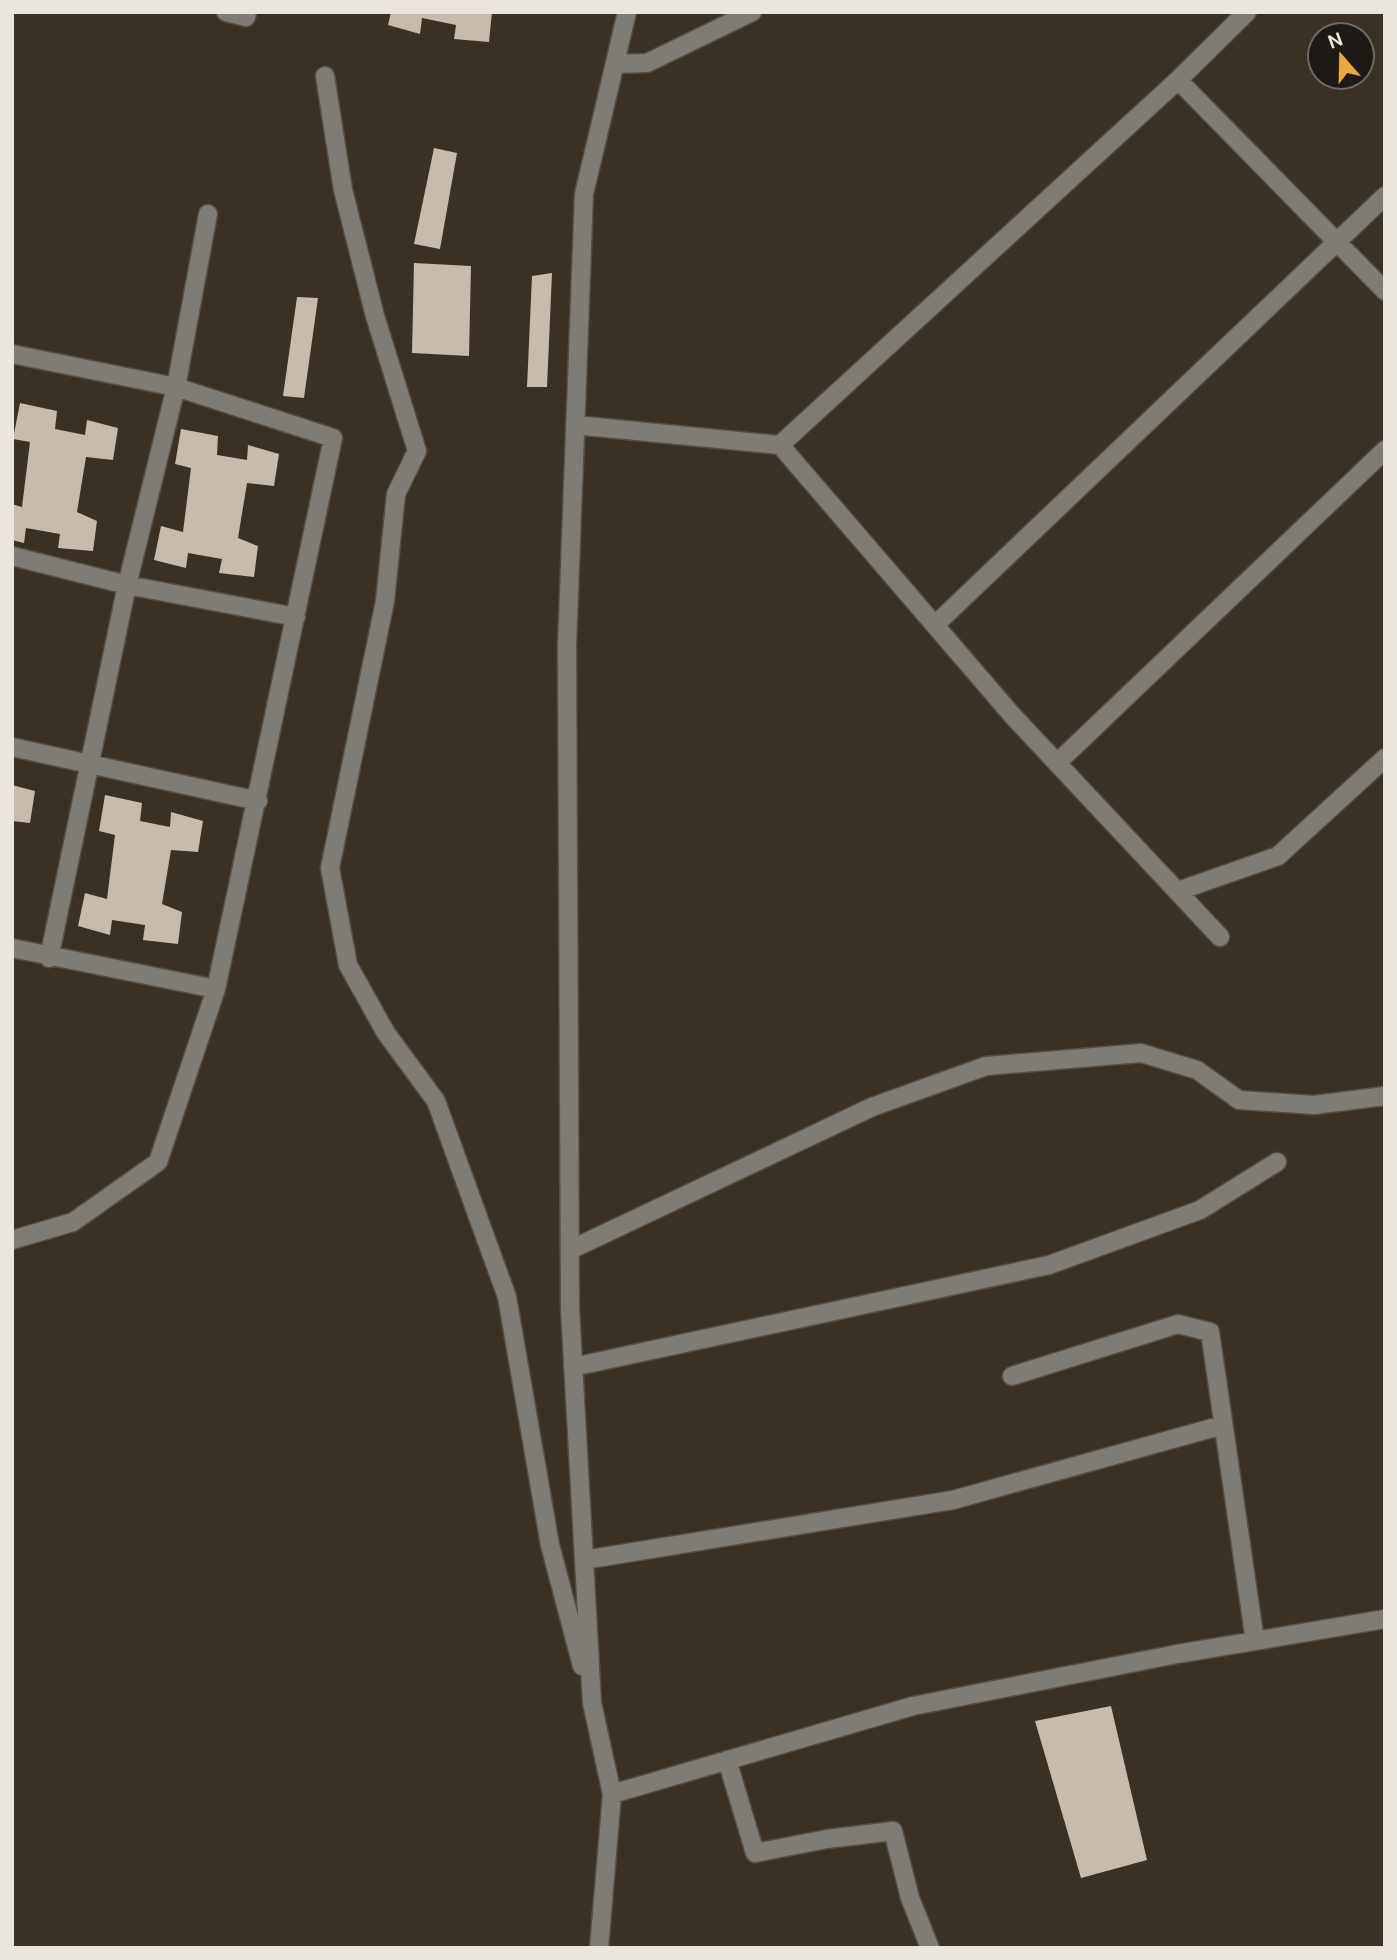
<svg xmlns="http://www.w3.org/2000/svg" width="1397" height="1960" font-family="'DM Sans',sans-serif">
	<style>
		.building { fill: #c6bbad }
		.lines { fill: none; stroke-linecap: round; stroke-linejoin: round }
		.minor-casing { stroke: #554e42; stroke-width: 21 }
		.minor { stroke: #7f7b75; stroke-width: 18 }
	</style>
	<rect width="100%" height="100%" fill="#393125"/>
	<path class="building" d="M391,12H492L489,42L454,39L456,25L422,18L420,34L388,25Z
		M434,148L457,153L440,249L414,244Z
		M414,263L471,266L469,356L412,353Z
		M552,273L547,387H527L532,276Z
		M297,297L318,298L304,398L283,396Z
		M20,403L57,411L55,429L85,435L87,420L118,428L113,460L86,457L77,512L97,521L93,551L58,548L60,534L26,528L24,543L12,540V504L22,507L30,442L13,439Z
		M181,429L218,436L217,455L247,460L248,445L279,454L274,486L247,483L238,538L258,546L254,577L219,573L222,559L188,553L186,568L154,560L161,526L183,532L191,468L175,464Z
		M12,785L35,791L30,823L12,821Z
		M105,795L142,803L140,821L170,827L171,812L203,821L198,852L171,850L162,904L182,912L178,944L143,940L145,925L112,920L110,935L78,926L85,893L107,899L115,835L99,831Z
		M1111,1706L1147,1860L1081,1878L1035,1721Z"/>
	<g class="lines">
		<g class="minor-casing">
			<path id="minor" d="M226,12L246,17L247,12
				M615,64L647,63L752,12
				M325,76L343,190L375,316L417,451L396,494L385,601L330,868L348,965L386,1033L436,1101L507,1297L550,1545L582,1666
				M1178,80L1385,291
				M12,354L176,387L333,438L216,989
				M575,425L780,445
				M12,556L127,585L296,617
				M935,625L1385,196
				M12,747L258,801
				M1057,763L1385,450
				M1178,891L1278,856L1385,758
				M1220,937L1012,715L780,445L1178,80L1247,12
				M12,948L216,989L158,1162L73,1222L12,1240
				M49,958L127,585L176,387L208,214
				M570,1250L872,1107L986,1066L1141,1053L1197,1070L1239,1100L1314,1105L1385,1096
				M573,1367L1049,1265L1200,1210L1277,1162
				M1012,1376L1178,1324L1210,1332L1255,1641
				M584,1560L953,1500L1223,1425
				M727,1760L755,1853L827,1839L893,1831L910,1898L930,1948
				M612,1794L913,1706L1177,1654L1385,1619
				M599,1948L612,1794L592,1703L570,1308L567,646L584,194L627,12"/>
		</g>
		<use href="#minor" class="minor"/>
	</g>
	<rect width="1397" height="1960" fill="none" stroke="#eae5dd" stroke-width="28"/>
	<g transform="translate(1341 56) rotate(340)"><circle r="33" fill="#1d1914" stroke="#6f6b64" stroke-width="2"/>
	<path d="M0-5L12 26L0 18L-12 26Z" fill="#eda83c"/>
	<text y="-10" font-size="19" font-weight="bold" text-anchor="middle" fill="#eae5dd">N</text>
	</g>
</svg>
